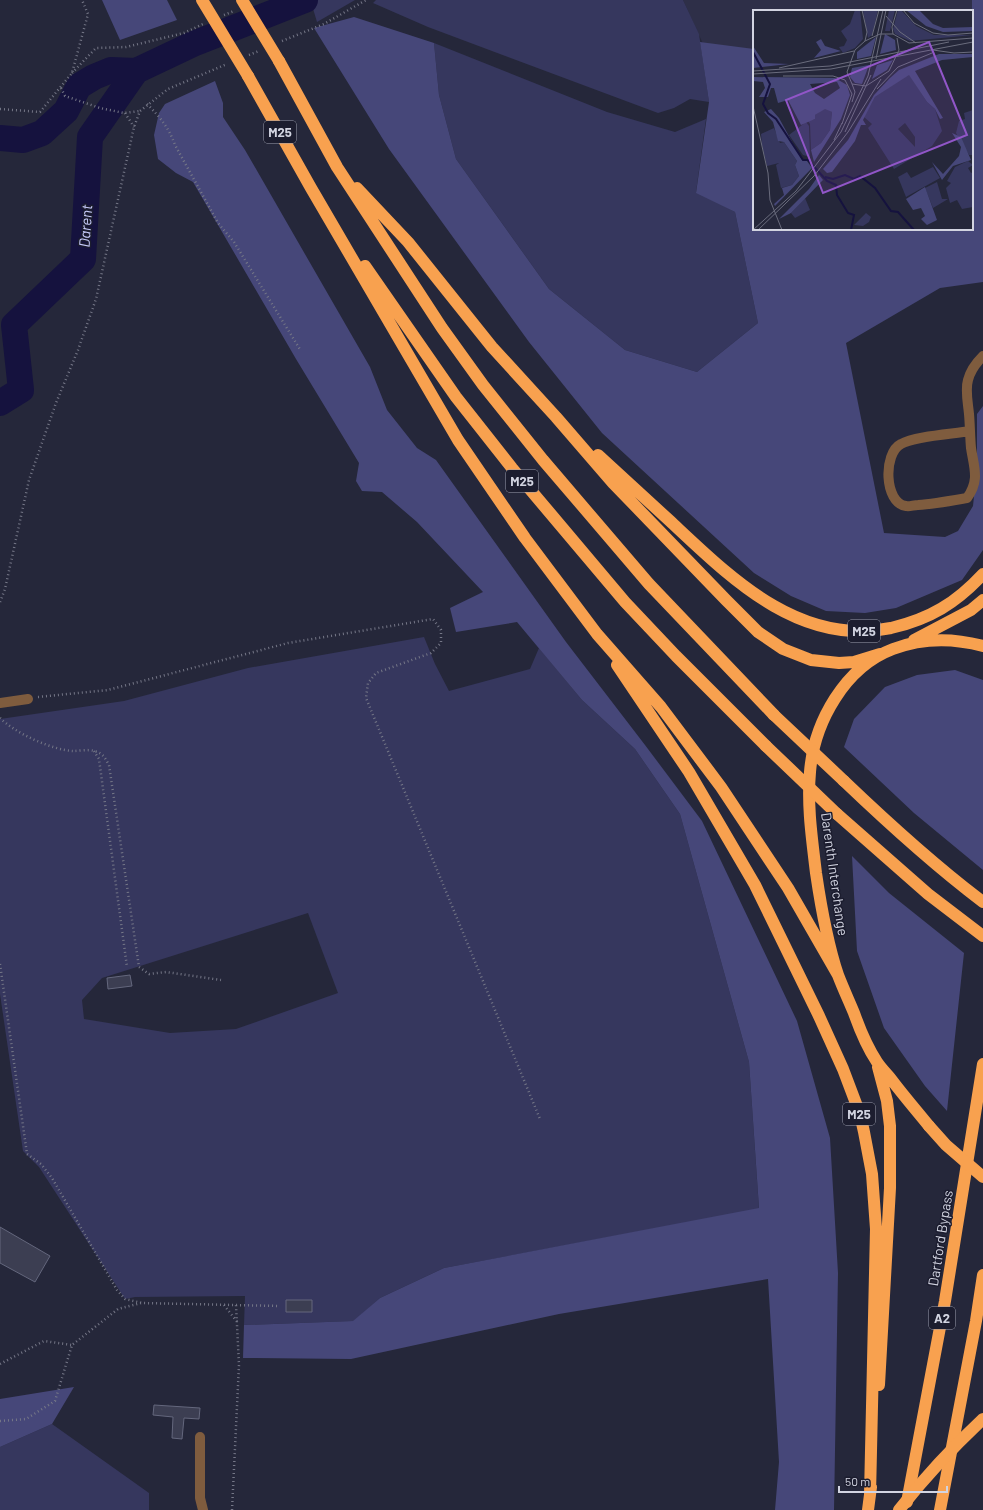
<svg xmlns="http://www.w3.org/2000/svg" width="983" height="1510" font-family="Barlow,sans-serif">
	<style>
		.built { fill: #2e2f48 }
		.green { fill: #36375e; fill-rule: evenodd }
		.forest { fill: #464779 }
		.lines { fill: none; stroke-linecap: round; stroke-linejoin: round }
		.river { stroke: #15123e; stroke-width: 26 }
		.building { fill: #3c3e52; stroke: #64677d }
		.path { stroke: #757787; stroke-width: 2.5; stroke-dasharray: 1 3; stroke-linecap: butt }
		.minor { stroke: #7f5c3e; stroke-width: 10 }
		.highway { stroke: #f8a14f; stroke-width: 12 }
		.highway-bridge { stroke: #f8a14f; stroke-width: 12 }
		.labels { text-anchor: middle; dominant-baseline: central; stroke-width: 3; stroke-linejoin: round; paint-order: stroke }
		.shield { fill: #1c1d2f; stroke: #9b9dac; stroke-width: 1 }
		.shield-label { font-size: 13px; font-weight: bold; fill: #d2d4e1 }
		.street-label { font-size: 14px; fill: #d2d4e1; stroke: #1c1d2f }
		.water-label { font-size: 15px; font-style: italic; fill: #c7cbfb; stroke: #1c1d2f }
		.inset-river { fill: none; stroke: #15123e; stroke-width: 2 }
		.inset-road { fill: none; stroke: #6a6c7d; stroke-width: 1 }
		.view { fill: #9156c8; fill-opacity: 0.15; stroke: #9156c8; stroke-width: 2 }
		.inset-edge { fill: none; stroke: #d2d4e1; stroke-width: 2 }
	</style>
	<rect width="100%" height="100%" fill="#25273a"/>
	<path class="built" d="M683,0H983L972,11H754V70H715Z"/>
	<path class="green" d="M315,0H355L317,22L311,2Z
		M376,0H683L699,34L709,102L690,99L674,108L658,113L428,27L373,3Z
		M434,43L607,112L675,132L706,119L696,192L735,212L758,323L697,372L625,350L549,289L456,159L439,95Z
		M424,637L435,664L449,691L530,669L539,648L582,700L635,749L680,814L749,1062L759,1209L444,1268L380,1298L354,1321L244,1325L245,1296L135,1297L125,1299L39,1167L23,1151L0,994V719L124,701L248,668ZM308,913L338,993L236,1029L170,1033L84,1019L82,1000L102,978ZM286,1300H311L312,1312H286Z
		M52,1424L149,1493V1510H0V1447Z"/>
	<path class="forest" d="M102,0H167L177,20L120,40Z
		M972,0H983V282L940,288L846,343L884,533L945,537L958,531L973,506L977,467V414L983,406V550L962,580L896,608L865,613L826,611L791,596L754,573L602,433L529,342L389,149L314,28L354,17L434,43L439,95L456,159L549,289L625,350L697,372L758,323L735,212L696,193L709,102L700,42L754,49V229H972Z
		M215,81L223,103V117L245,150L370,367L387,410L417,448L436,460L566,642L645,745L702,821L797,1021L830,1138L838,1273L834,1510H775L779,1462L768,1279L559,1314L351,1359L243,1358L244,1325L353,1321L380,1298L444,1268L759,1208L749,1062L680,814L635,749L582,700L517,622L456,632L450,608L483,592L417,522L382,492L362,491L356,481L359,463L296,359L193,182L176,173L158,159L154,135L159,113L165,104Z
		M955,670L983,680V870L914,813L844,747L854,719L885,687L917,675Z
		M852,856L889,893L964,953L947,1111L925,1086L884,1028L857,951Z
		M74,1387L52,1424L0,1447V1399Z"/>
	<g class="lines">
		<path class="river" d="M0,138L23,140L42,133L66,111L79,86L94,77L111,70L136,71L193,44L305,0
			M0,403L21,390L14,325L83,259L90,137L136,71"/>
	</g>
	<path class="building" d="M130,975L132,986L108,989L107,978Z
		M0,1227L50,1256L35,1282L0,1263Z
		M286,1300H312V1312H286Z
		M154,1405L200,1408L199,1419L184,1418L182,1439L172,1438L173,1417L153,1415Z"/>
	<g class="lines">
		<path class="path" d="M224,15L234,11
			M282,41L324,24L366,0
			M249,55L259,51
			M72,73L96,48L126,47L184,33L203,24
			M61,88L65,96L100,108L124,113L140,111
			M147,104C160,117 169,128 175,145L218,223L234,242L301,351
			M0,109L40,112L72,73L88,14L82,0
			M125,113L134,127
			M0,602L5,589L29,480L56,403L78,350L96,299L134,127L140,111L168,89L227,64
			M38,697L108,690L288,643L433,619L441,630V643L431,653L376,673L368,683L366,698L540,1119
			M0,718C15,733 52,750 73,751C79,751 88,749 94,751C103,753 105,758 109,765L139,967L149,974L166,972L221,980
			M94,751L99,759L127,967
			M0,964L27,1154L41,1164L52,1178L117,1290L125,1299L142,1303L280,1306
			M224,1305L238,1323
			M0,1364L44,1341L72,1345
			M0,1421L26,1419L55,1401L72,1345L118,1309L141,1303
			M232,1510L239,1365L236,1305"/>
		<path class="minor" d="M970,431C953,434 915,436 901,444C883,453 884,503 906,506C909,507 914,505 918,505C934,504 950,501 967,498C980,480 974,468 971,448C970,437 970,425 969,414C968,403 965,390 968,380C970,372 977,362 983,356
			M0,703L28,699
			M200,1437V1498L203,1510"/>
		<path class="highway" d="M279,61L337,167L442,328L483,385L543,460L649,584L774,715
			M248,76L311,188L458,440L525,538L597,634L661,707L721,787L788,888L838,975
			M357,188L408,242L492,347L556,417L613,483L726,600L758,632L783,649L811,660L839,663L854,662L880,654
			M365,266L456,397L512,468L625,602L676,656L766,746
			M598,455C622,477 646,499 670,521C731,578 799,647 891,628C930,619 956,603 983,574
			M914,640L971,610L983,600
			M617,665L689,772L755,885L819,1016L843,1069L860,1114L864,1132L872,1174L876,1229L870,1495
			M844,781C889,824 934,865 983,902
			M837,814L928,894L983,936
			M878,1067L887,1101L890,1126V1188L879,1385
			M929,1126C916,1110 903,1095 891,1079C886,1073 881,1068 877,1062C867,1047 860,1030 854,1013C849,1001 843,988 838,975C827,942 821,907 816,873C812,839 807,806 810,772C814,722 845,667 893,649C922,638 953,638 983,646
			M907,1502L945,1301L983,1064
			M868,1510L871,1487
			M940,1510L976,1321L983,1275"/>
		<path class="highway-bridge" d="M202,0L248,76
			M242,0L279,61
			M774,715L844,781
			M766,746L837,814
			M929,1126L946,1145L983,1177
			M899,1510C925,1477 953,1447 983,1419"/>
	</g>
	<g class="labels">
		<g class="shield">
			<rect x="264" y="121" width="32" height="22" rx="3"/>
			<rect x="506" y="470" width="32" height="22" rx="3"/>
			<rect x="848" y="620" width="32" height="22" rx="3"/>
			<rect x="843" y="1103" width="32" height="22" rx="3"/>
			<rect x="929" y="1307" width="26" height="22" rx="3"/>
		</g>
		<g class="shield-label">
			<text x="280" y="132">M25</text>
			<text x="522" y="481">M25</text>
			<text x="864" y="631">M25</text>
			<text x="859" y="1114">M25</text>
			<text x="942" y="1318">A2</text>
		</g>
		<g class="street-label">
			<text transform="translate(835 874) rotate(82)">Darenth Interchange</text>
			<text transform="translate(940 1238) rotate(-81)">Dartford Bypass</text>
		</g>
		<g class="water-label">
			<text transform="translate(85 226) rotate(-86)">Darent</text>
		</g>
	</g>
	<g transform="translate(753 10)">
		<rect width="220" height="220" fill="#25273a"/>
		<path d="M102,0H107L110,29L102,38L90,43L86,37L91,36L94,30L88,21L97,14ZM110,0H125L119,25L115,28ZM136,0H142L137,21H132ZM145,0H148L163,16L181,25H220L157,31L142,24L140,19ZM156,64L174,92L182,99L189,121L179,136L141,159L115,118L119,114L111,107L122,87ZM152,113L162,127V137L145,119ZM72,98L79,102L77,120L68,133L58,140L57,114L55,111L62,109V105ZM220,100V145H216L203,123L206,111L212,109L211,103ZM53,112L56,116L57,147L50,145L36,125ZM21,118L27,133L31,132L44,151L42,155L46,166L39,175L28,178L23,155L26,153L14,156L9,135L8,124ZM215,151L220,155L215,158L218,163L220,162V197L209,199L204,190L197,193L193,178L198,173L194,171L202,157ZM180,157L187,168L153,187L145,167L154,162L158,168ZM184,172L189,189H195L180,198L172,178ZM52,188L57,200L42,208L38,203ZM113,203L118,207L116,212L110,216L101,215Z" fill="#36375e" fill-rule="evenodd"/>
		<path d="M153,0H166L180,14L190,18L220,17V21L190,22L173,16ZM132,24L142,30L143,40L127,44ZM123,27L118,46L104,49V42ZM68,29L72,36L88,41L61,48L68,40L63,32ZM0,36L11,53L36,54L0,58ZM186,44H220V47L189,50L162,61L190,108L187,109L182,99L174,92L156,65L122,87L110,110L113,115H108L102,131L79,162L74,163L70,159L95,130L121,85L137,68L146,60ZM140,50L134,60L119,69L124,55ZM116,55L109,74L102,73L97,67L99,58ZM0,67L82,68L94,75L97,85L88,109L61,152L58,140L68,133L77,120L79,102L72,99L62,105V109L48,115L35,90L25,93L21,78H18L15,87H6L12,78L10,72L0,71ZM84,72L87,78L71,89L62,83L57,74ZM18,99L26,108L49,150L54,151L59,158L22,196L21,194L31,185L29,178L39,175L46,166L42,155L44,151L31,132L25,131L20,112L11,102ZM199,123L208,127L218,150L200,156L189,170L179,152L190,164L206,146L208,137ZM66,165L70,170L38,203L26,209L56,179ZM172,177L184,210L174,215L168,209L172,206L168,198L160,200L153,189Z" fill="#464779" fill-rule="evenodd"/>
		<path class="inset-river" d="M0,42L17,74L10,94L15,103L23,109L50,150H55L74,171L83,175L84,185L95,203L101,205L98,220M72,167L80,169L92,165L101,169L107,166L122,178L138,201L145,202L161,220"/>
		<path class="inset-road" d="M109,0L114,22L112,31M150,0L161,13L180,23L195,25L220,23M133,6L147,22L163,33M140,24L139,17L144,0M119,26L126,0M144,28L146,40L136,61L113,76L99,74L94,62L102,40L112,31L127,24H140L156,33L220,28M180,40L201,43L220,42M123,49L133,0M26,58L101,41M0,61L77,56L196,32M0,64L78,59L220,32M30,66H80L92,70L99,84L89,114M99,74L102,82L99,92M124,79L145,57L179,43M0,96L15,163L17,190L29,220M92,122L118,65M81,130L89,113M0,220L43,181L88,122L115,66L130,0M5,220L61,166L95,122L128,69"/>
		<path class="view" d="M176,32L214,125L70,183L33,90Z"/>
		<rect width="220" height="220" class="inset-edge"/>
	</g>
	<path d="M839 1486v6h108v-6" fill="none" stroke="#d2d4e1" stroke-width="2"/>
	<text x="845" y="1486" font-size="12" fill="#d2d4e1" stroke="#1c1d2f" stroke-width="3" paint-order="stroke">50 m</text>
</svg>
